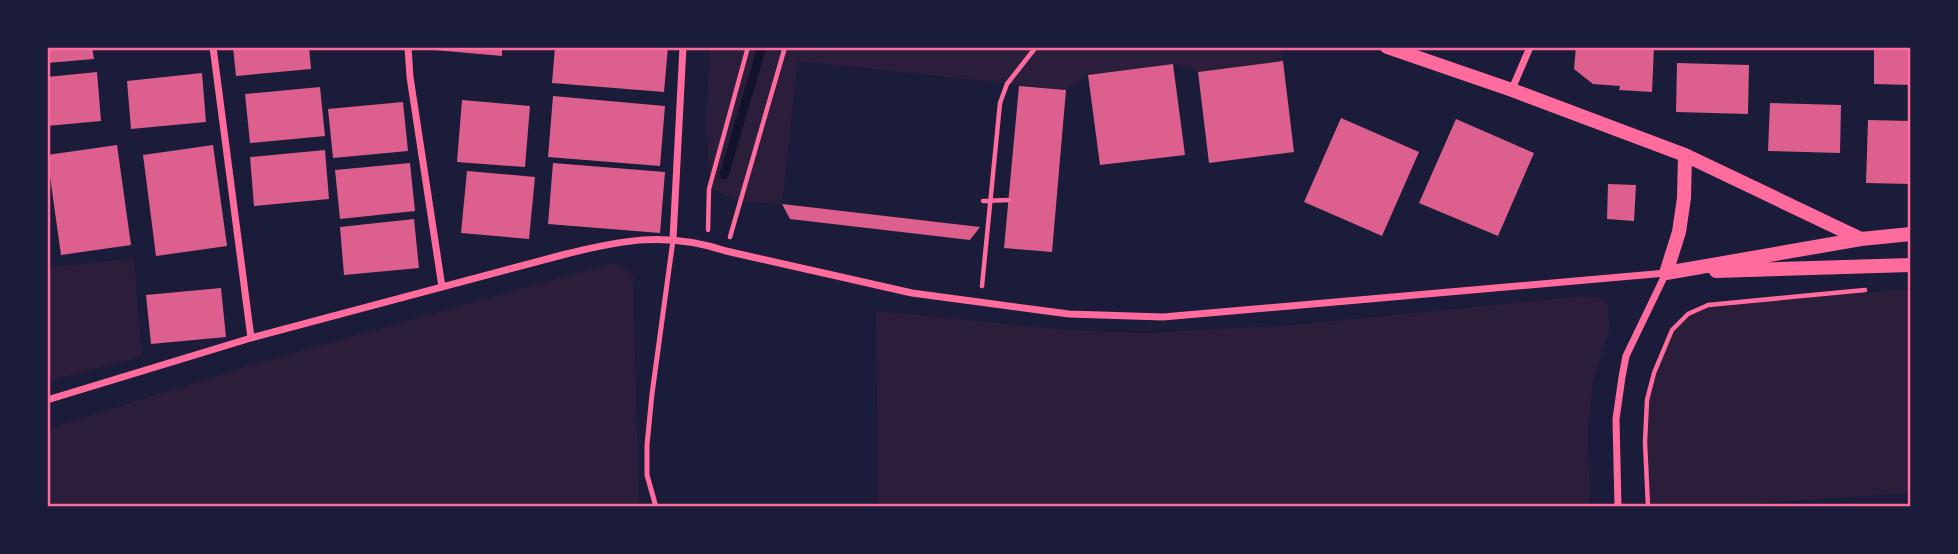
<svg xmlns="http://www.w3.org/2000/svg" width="1958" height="554" font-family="Jost,sans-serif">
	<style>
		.green { fill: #2a1e3b }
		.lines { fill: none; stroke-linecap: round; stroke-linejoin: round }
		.stream { stroke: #12122b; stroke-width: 9 }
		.building { fill: #dd5f8e }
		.path { stroke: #ff6b9d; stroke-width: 4.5 }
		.service { stroke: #ff6b9d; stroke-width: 5 }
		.minor { stroke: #ff6b9d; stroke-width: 7 }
		.secondary { stroke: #ff6b9d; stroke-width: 14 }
		.neatline { fill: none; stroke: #ff6b9d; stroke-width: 2.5 }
	</style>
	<rect width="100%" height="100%" fill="#1b1b3a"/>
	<path class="green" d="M710,47H1278L1281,48L1283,61L1198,72L1173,64L1088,75L1066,90L798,61L782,204L740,202L710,189L706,118Z
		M134,258L142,357L47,381V268Z
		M612,263L625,267L633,277L639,507H47V429L254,364Z
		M1911,289V493L1696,507H1649L1645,442L1647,400L1654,373L1672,330L1688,314L1708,305Z
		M1584,296L1600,298L1608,306L1610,327L1593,384L1588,428L1590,507H878L876,311L1068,330L1143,333L1292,325Z"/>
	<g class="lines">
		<path class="stream" d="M724,175L762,47"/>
	</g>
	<path class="building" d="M47,47H92L94,59L47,63Z
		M233,47H309L311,69L236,76Z
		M434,47H502V56L434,50Z
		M555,47H668L664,92L552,83Z
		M1576,47H1654L1652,92L1619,90L1620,86L1593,84L1574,69Z
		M1874,47H1911V85L1874,84Z
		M1283,61L1294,152L1209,163L1198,72Z
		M1677,63L1749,65L1748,114L1676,112Z
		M1173,64L1185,155L1100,165L1088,75Z
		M97,72L101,121L47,126V77Z
		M202,73L206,122L131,129L127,81Z
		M1019,86L1066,90L1052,252L1004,248Z
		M320,87L325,136L250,143L245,94Z
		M553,96L665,106L660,166L548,157Z
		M462,100L530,106L525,167L457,162Z
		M403,102L408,151L333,158L328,109Z
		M1770,103L1841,105L1840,153L1768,151Z
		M1341,118L1419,152L1382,236L1304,202Z
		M1456,119L1534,153L1498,236L1419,203Z
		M1868,120L1911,121V184L1866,183Z
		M117,145L131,245L61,255L47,155Z
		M213,145L227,246L156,256L143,155Z
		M325,150L329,199L254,206L250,157Z
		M410,163L415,211L340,219L335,170Z
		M553,163L665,172L660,233L548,224Z
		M467,171L535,177L529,239L461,233Z
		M1608,184L1636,185L1634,221L1607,219Z
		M782,204L980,227L970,240L790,219Z
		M414,219L419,268L344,275L340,227Z
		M221,288L226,337L151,344L146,295Z"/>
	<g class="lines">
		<path class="path" d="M983,201L1009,200
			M708,230L709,189L748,47
			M730,237L785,47
			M982,286L1000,103L1007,84L1036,47
			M1648,507L1645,442L1647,400L1654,373L1672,330L1688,314L1708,305L1865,290"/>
		<path class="service" d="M656,507L647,475V445L652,394L673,240"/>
		<path class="minor" d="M213,47L251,338
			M408,47L410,77L442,287
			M1512,89L1530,47
			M673,239L683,47
			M47,400L251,338L562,255C621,240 666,231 726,251L912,293L1069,314L1163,317L1666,273L1626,356L1622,377L1616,419L1618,507"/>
		<path class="secondary" d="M1387,47L1512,90L1685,155L1861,239
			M1716,271L1911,265
			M1666,273L1861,239L1911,234
			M1666,273L1679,232L1684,198L1685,155"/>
	</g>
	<rect width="1958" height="554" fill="none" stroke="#1b1b3a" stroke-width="98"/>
	<rect x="49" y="49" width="1860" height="456" class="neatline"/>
</svg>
